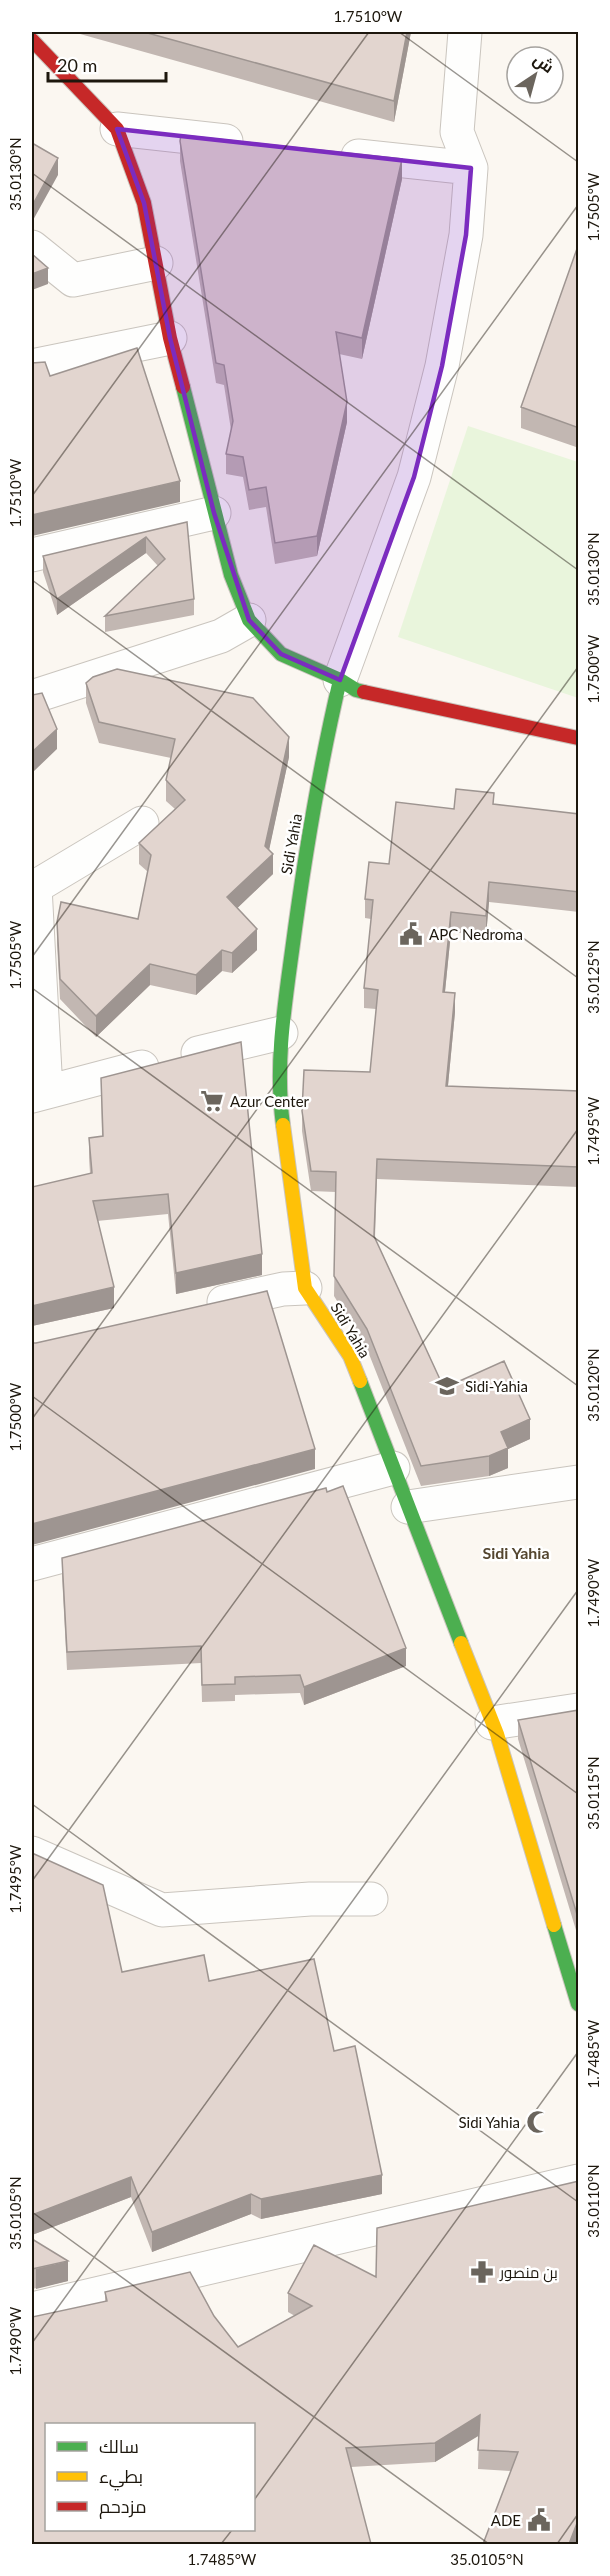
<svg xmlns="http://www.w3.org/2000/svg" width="610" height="2576" font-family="Lato,Cairo,sans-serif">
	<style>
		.pitch { fill: #e9f5dc }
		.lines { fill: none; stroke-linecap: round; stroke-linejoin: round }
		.street-casing { stroke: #cac5be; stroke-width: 35 }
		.fast-casing { stroke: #cac5be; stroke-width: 16 }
		.slow-casing { stroke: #cac5be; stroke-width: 16 }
		.jam-casing { stroke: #cac5be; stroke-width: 16 }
		.street { stroke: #fefefd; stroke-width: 33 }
		.fast { stroke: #4caf50; stroke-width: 14 }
		.slow { stroke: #ffc107; stroke-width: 14 }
		.jam { stroke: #c62828; stroke-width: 14 }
		.wall { fill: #c2b7b2 }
		.shaded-wall { fill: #9e9591 }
		.building { fill: #e2d5cf; stroke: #9e9591; stroke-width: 1.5; fill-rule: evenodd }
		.marked { fill: #7b2cbf; fill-opacity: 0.2; stroke: #7b2cbf; stroke-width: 4.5; stroke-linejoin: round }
		.ticks { fill: none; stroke: #1d170d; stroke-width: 1.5; stroke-opacity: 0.45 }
		.labels { text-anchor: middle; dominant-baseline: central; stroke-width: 5; stroke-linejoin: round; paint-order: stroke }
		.street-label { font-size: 15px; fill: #1d170d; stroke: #fff }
		.poi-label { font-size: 15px; fill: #1d170d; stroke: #fff; text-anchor: start }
		.neighbourhood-label { font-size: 16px; font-weight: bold; fill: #54462f; stroke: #fff }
		.neatline { fill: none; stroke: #1d170d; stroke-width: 2 }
		.ticks-label { font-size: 15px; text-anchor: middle; fill: #1d170d }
	</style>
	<rect width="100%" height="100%" fill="#fbf7f1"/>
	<path class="pitch" d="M468,426L578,462V698L398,637Z"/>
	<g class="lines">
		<g class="street-casing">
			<path id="street" d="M117,129L226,141
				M358,156L471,168
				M32,247L73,280L156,263
				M32,366L170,338
				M32,555L214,513
				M340,680L414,477L442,366L466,235L471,168L457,132L465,32
				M32,697L221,636L249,620
				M198,1053L281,1033
				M46,1091L35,887L142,823
				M32,1096L142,1067
				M224,1302L283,1289L305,1288
				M408,1507L578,1482
				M32,1564L393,1468
				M492,1723L578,1710
				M32,1853L162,1910L310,1899H371
				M32,2309L578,2181"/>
		</g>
		<g class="fast-casing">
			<path id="fast" d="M183,387L231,575L249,620L281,654L340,680L356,690L364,692
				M283,1125C275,1067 284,1009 292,951C304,860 319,769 340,680
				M360,1381L461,1643
				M554,1925L578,2004"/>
		</g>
		<g class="slow-casing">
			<path id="slow" d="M283,1125L305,1288L350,1356L360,1381
				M461,1643L497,1734L554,1925"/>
		</g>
		<g class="jam-casing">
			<path id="jam" d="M32,40L117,129L144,203L170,338L183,387
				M364,692L578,738"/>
		</g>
		<use href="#street" class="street"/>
		<use href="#fast" class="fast"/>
		<use href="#slow" class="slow"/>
		<use href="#jam" class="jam"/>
	</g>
	<path class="wall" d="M73,32H411L394,122Z
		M180,141L402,179L362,359L339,354L347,422L317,556L275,564L266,507L249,510L243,477L226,474V454L231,430L224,385L216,383L180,161Z
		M579,243V448L521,428V407Z
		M187,522L194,599V615L105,632V616L158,566L146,553L57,615L43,572V556Z
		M86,683L289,757L269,849L273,874L237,908L257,950L232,973L222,971L196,995L150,985L96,1037L60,999L57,943V922L138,919L148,872L139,864V843L175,809L166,801V780L171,758L99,743L86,703Z
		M494,805L579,814V912L489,902L486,936L451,932L445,992L455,1012L448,1086L579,1091V1187L377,1179L375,1238L444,1388L530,1439L508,1449V1468L489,1476L421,1486L367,1349L334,1296L336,1192L311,1191L302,1131V1111L370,1072L376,1009L364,1008V988L371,919L365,918V899L389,864L454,809Z
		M101,1078L262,1275L176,1294L168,1214L97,1221L114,1308L32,1326L90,1173L89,1158V1138L102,1137Z
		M327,1492L406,1666L304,1705L300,1693L235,1695V1701L202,1702L201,1663L67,1670L62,1575V1558Z
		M579,1710V1940L518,1739V1720Z
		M32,1853L122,1972L209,1981L334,2051L382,2194L261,2219L251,2214L152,2252L131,2197L32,2235Z
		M579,2181V2537L576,2544L511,2471L478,2469L479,2435L435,2462L351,2467L105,2302V2292L214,2316L238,2347L295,2316L288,2312V2293L376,2277Z
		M32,2239L68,2281L32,2289Z"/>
	<path class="shaded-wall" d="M407,32H411L394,122V101Z
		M58,158V175L32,222V206Z
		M402,159V179L362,359V338Z
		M48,268V284L32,290V274Z
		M347,402V422L317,556V536Z
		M180,481V502L32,536V515Z
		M146,537V553L57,615V599Z
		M57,729V749L32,773V752Z
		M289,737V757L267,860L273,854V874L227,918V897L265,846Z
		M489,882V902L486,936V916Z
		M451,912V932L443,1011V992Z
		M257,929V950L232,973V953Z
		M222,950V971L196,995V975Z
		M150,964V985L96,1037V1016Z
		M455,993V1012L446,1106V1086Z
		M262,1254V1275L176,1294V1273Z
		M114,1287V1308L32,1326V1306Z
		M530,1419V1439L508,1449V1468L489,1476V1456L501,1432Z
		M315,1449V1469L32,1545V1524Z
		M406,1648V1666L304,1705V1687Z
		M382,2175V2194L261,2219V2199Z
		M131,2177V2197L32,2235V2215Z
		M251,2194V2214L152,2252V2232Z
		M68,2261V2281L36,2289V2269Z
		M480,2415V2435L435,2462V2443Z
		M579,2518V2537L576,2544H569Z"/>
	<path class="building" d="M144,32H407L394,101Z
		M181,135L402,159L362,338L336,332L347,402L317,536L275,543L266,487L249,490L243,457L226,454L233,421L224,365L216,363L180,141Z
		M32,143L58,158L32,206Z
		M579,243V428L521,407Z
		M32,254L48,268L32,274Z
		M137,348L180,481L32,515V363L45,362L50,376Z
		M187,522L194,599L105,616L165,559L146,537L57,599L43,556Z
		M117,669L253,698L289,737L265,846L273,854L227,897L257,929L232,953L222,950L196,975L150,964L96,1016L60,979L57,922L61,902L138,919L151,855L139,843L185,800L166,780L175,739L99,722L86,683L93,677Z
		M42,693L57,729L32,752V695Z
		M456,789L494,793L493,804L579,814V892L489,882L486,916L451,912L443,992L455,993L446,1086L579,1091V1167L377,1159L374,1236L444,1388L504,1361L530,1419L501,1432L508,1448L489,1456L421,1466L367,1329L334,1276L336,1172L311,1171L302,1111L304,1070L370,1072L378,990L364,988L373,900L365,899L369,862L389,864L396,802L454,809Z
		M241,1042L262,1254L176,1273L168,1194L93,1201L114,1287L32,1306V1187L92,1173L89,1138L103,1136L101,1078Z
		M267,1291L315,1449L32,1524V1343H36Z
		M343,1486L406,1648L304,1687L300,1675L235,1677V1684L202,1685L201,1646L67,1652L62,1558L326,1488L327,1492Z
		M579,1710V1921L518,1720Z
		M32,1853L103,1885L122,1972L204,1955L209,1981L314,1959L334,2051L355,2046L382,2175L261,2199L251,2194L152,2232L131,2177L32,2215Z
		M579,2181V2518L569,2544H483L518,2452L478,2450L480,2415L435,2443L346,2448L371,2544H32V2317L107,2301L105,2292L190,2272L214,2316L238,2347L312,2306L288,2293L314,2245L376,2277L377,2228ZM46,2424H254V2529H46Z
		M32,2239L68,2261L32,2269Z"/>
	<path class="marked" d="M117,129L471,168L466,235L442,366L414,477L340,680L281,654L249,620L214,513L170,338L144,203Z"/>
	<path class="ticks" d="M399,32L578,162M32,34L33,32M32,173L578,570M32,496L369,32M32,580L578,978M32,957L578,205M32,988L578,1386M32,1396L578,1794M32,1419L578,667M32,1804L578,2202M32,1881L578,1129M32,2212L489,2544M32,2343L578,1590M254,2500L578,2052M221,2544L232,2530M557,2544L578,2514"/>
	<defs>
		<g id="civic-bare" transform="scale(1.8)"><path d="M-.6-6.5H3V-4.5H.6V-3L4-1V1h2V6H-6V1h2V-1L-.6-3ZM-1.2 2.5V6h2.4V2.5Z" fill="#6b655d" stroke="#fff" stroke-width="2.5" paint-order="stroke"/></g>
		<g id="supermarket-bare" transform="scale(1.8)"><path d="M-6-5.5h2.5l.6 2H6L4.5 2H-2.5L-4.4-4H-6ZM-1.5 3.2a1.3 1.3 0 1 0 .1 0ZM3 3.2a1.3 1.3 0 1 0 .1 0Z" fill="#6b655d" stroke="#fff" stroke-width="2.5" paint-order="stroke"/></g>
		<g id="school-bare" transform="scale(1.8)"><path d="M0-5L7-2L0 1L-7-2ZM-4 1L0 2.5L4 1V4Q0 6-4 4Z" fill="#6b655d" stroke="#fff" stroke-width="2.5" paint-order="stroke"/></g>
		<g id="mosque-bare" transform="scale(1.8)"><path d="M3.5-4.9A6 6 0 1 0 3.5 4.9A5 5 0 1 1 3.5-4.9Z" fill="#6b655d" stroke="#fff" stroke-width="2.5" paint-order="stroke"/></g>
		<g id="pharmacy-bare" transform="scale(1.8)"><path d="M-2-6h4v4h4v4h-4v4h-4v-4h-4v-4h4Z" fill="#6b655d" stroke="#fff" stroke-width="2.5" paint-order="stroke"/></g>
	</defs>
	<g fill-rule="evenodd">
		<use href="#civic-bare" x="411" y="934"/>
		<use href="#supermarket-bare" x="212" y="1101"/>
		<use href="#school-bare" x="447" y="1386"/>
		<use href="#mosque-bare" x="538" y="2122"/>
		<use href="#pharmacy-bare" x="482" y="2272"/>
		<use href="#civic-bare" x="539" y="2520"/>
	</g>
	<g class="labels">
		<g class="street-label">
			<text transform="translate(291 844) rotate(-80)">Sidi Yahia</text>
			<text transform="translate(351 1330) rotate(59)">Sidi Yahia</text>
		</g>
		<g class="poi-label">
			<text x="429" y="934">APC Nedroma</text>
			<text x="230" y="1101">Azur Center</text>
			<text x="465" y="1386">Sidi-Yahia</text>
			<text x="520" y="2122" text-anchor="end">Sidi Yahia</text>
			<text x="500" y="2272">بن منصور</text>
			<text x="521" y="2520" text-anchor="end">ADE</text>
		</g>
		<g class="neighbourhood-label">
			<text x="516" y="1552">Sidi Yahia</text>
		</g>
	</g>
	<rect width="610" height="2576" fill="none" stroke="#ffffff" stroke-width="66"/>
	<rect x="45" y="2423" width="210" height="108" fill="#ffffff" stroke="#a5a29e" stroke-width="1.5"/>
	<rect x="57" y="2442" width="30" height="9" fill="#4caf50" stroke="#a5a29e" stroke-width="1.5"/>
	<text x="99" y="2453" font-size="18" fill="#1d170d">سالك</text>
	<rect x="57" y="2472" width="30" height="9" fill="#ffc107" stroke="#a5a29e" stroke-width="1.5"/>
	<text x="99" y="2483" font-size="18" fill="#1d170d">بطيء</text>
	<rect x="57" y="2502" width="30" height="9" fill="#c62828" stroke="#a5a29e" stroke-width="1.5"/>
	<text x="99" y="2513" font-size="18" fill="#1d170d">مزدحم</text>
	<g transform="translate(535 75) rotate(36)"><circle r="28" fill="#ffffff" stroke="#a5a29e" stroke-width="1.5"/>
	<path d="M0-4.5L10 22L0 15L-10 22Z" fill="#6b655d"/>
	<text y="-9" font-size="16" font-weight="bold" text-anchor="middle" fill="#1d170d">ش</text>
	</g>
	<path d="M48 72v9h118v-9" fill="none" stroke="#1d170d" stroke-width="3"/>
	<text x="57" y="72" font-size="18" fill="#1d170d" stroke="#ffffff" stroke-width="4.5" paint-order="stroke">20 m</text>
	<rect x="33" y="33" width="544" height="2510" class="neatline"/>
	<g class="ticks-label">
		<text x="368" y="22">1.7510°W</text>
		<text transform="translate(16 174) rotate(-90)" y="5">35.0130°N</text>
		<text transform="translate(594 207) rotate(-90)" y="5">1.7505°W</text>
		<text transform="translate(16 493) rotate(-90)" y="5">1.7510°W</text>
		<text transform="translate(594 569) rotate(-90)" y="5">35.0130°N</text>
		<text transform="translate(594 669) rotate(-90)" y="5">1.7500°W</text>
		<text transform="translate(16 955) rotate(-90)" y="5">1.7505°W</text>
		<text transform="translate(594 977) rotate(-90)" y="5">35.0125°N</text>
		<text transform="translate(594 1131) rotate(-90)" y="5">1.7495°W</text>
		<text transform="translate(594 1385) rotate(-90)" y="5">35.0120°N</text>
		<text transform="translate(16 1417) rotate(-90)" y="5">1.7500°W</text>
		<text transform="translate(594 1593) rotate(-90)" y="5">1.7490°W</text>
		<text transform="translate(594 1793) rotate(-90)" y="5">35.0115°N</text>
		<text transform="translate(16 1879) rotate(-90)" y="5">1.7495°W</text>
		<text transform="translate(594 2054) rotate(-90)" y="5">1.7485°W</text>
		<text transform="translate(594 2201) rotate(-90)" y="5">35.0110°N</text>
		<text transform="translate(16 2213) rotate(-90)" y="5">35.0105°N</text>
		<text transform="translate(16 2341) rotate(-90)" y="5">1.7490°W</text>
		<text x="222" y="2565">1.7485°W</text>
		<text x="487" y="2565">35.0105°N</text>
	</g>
</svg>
